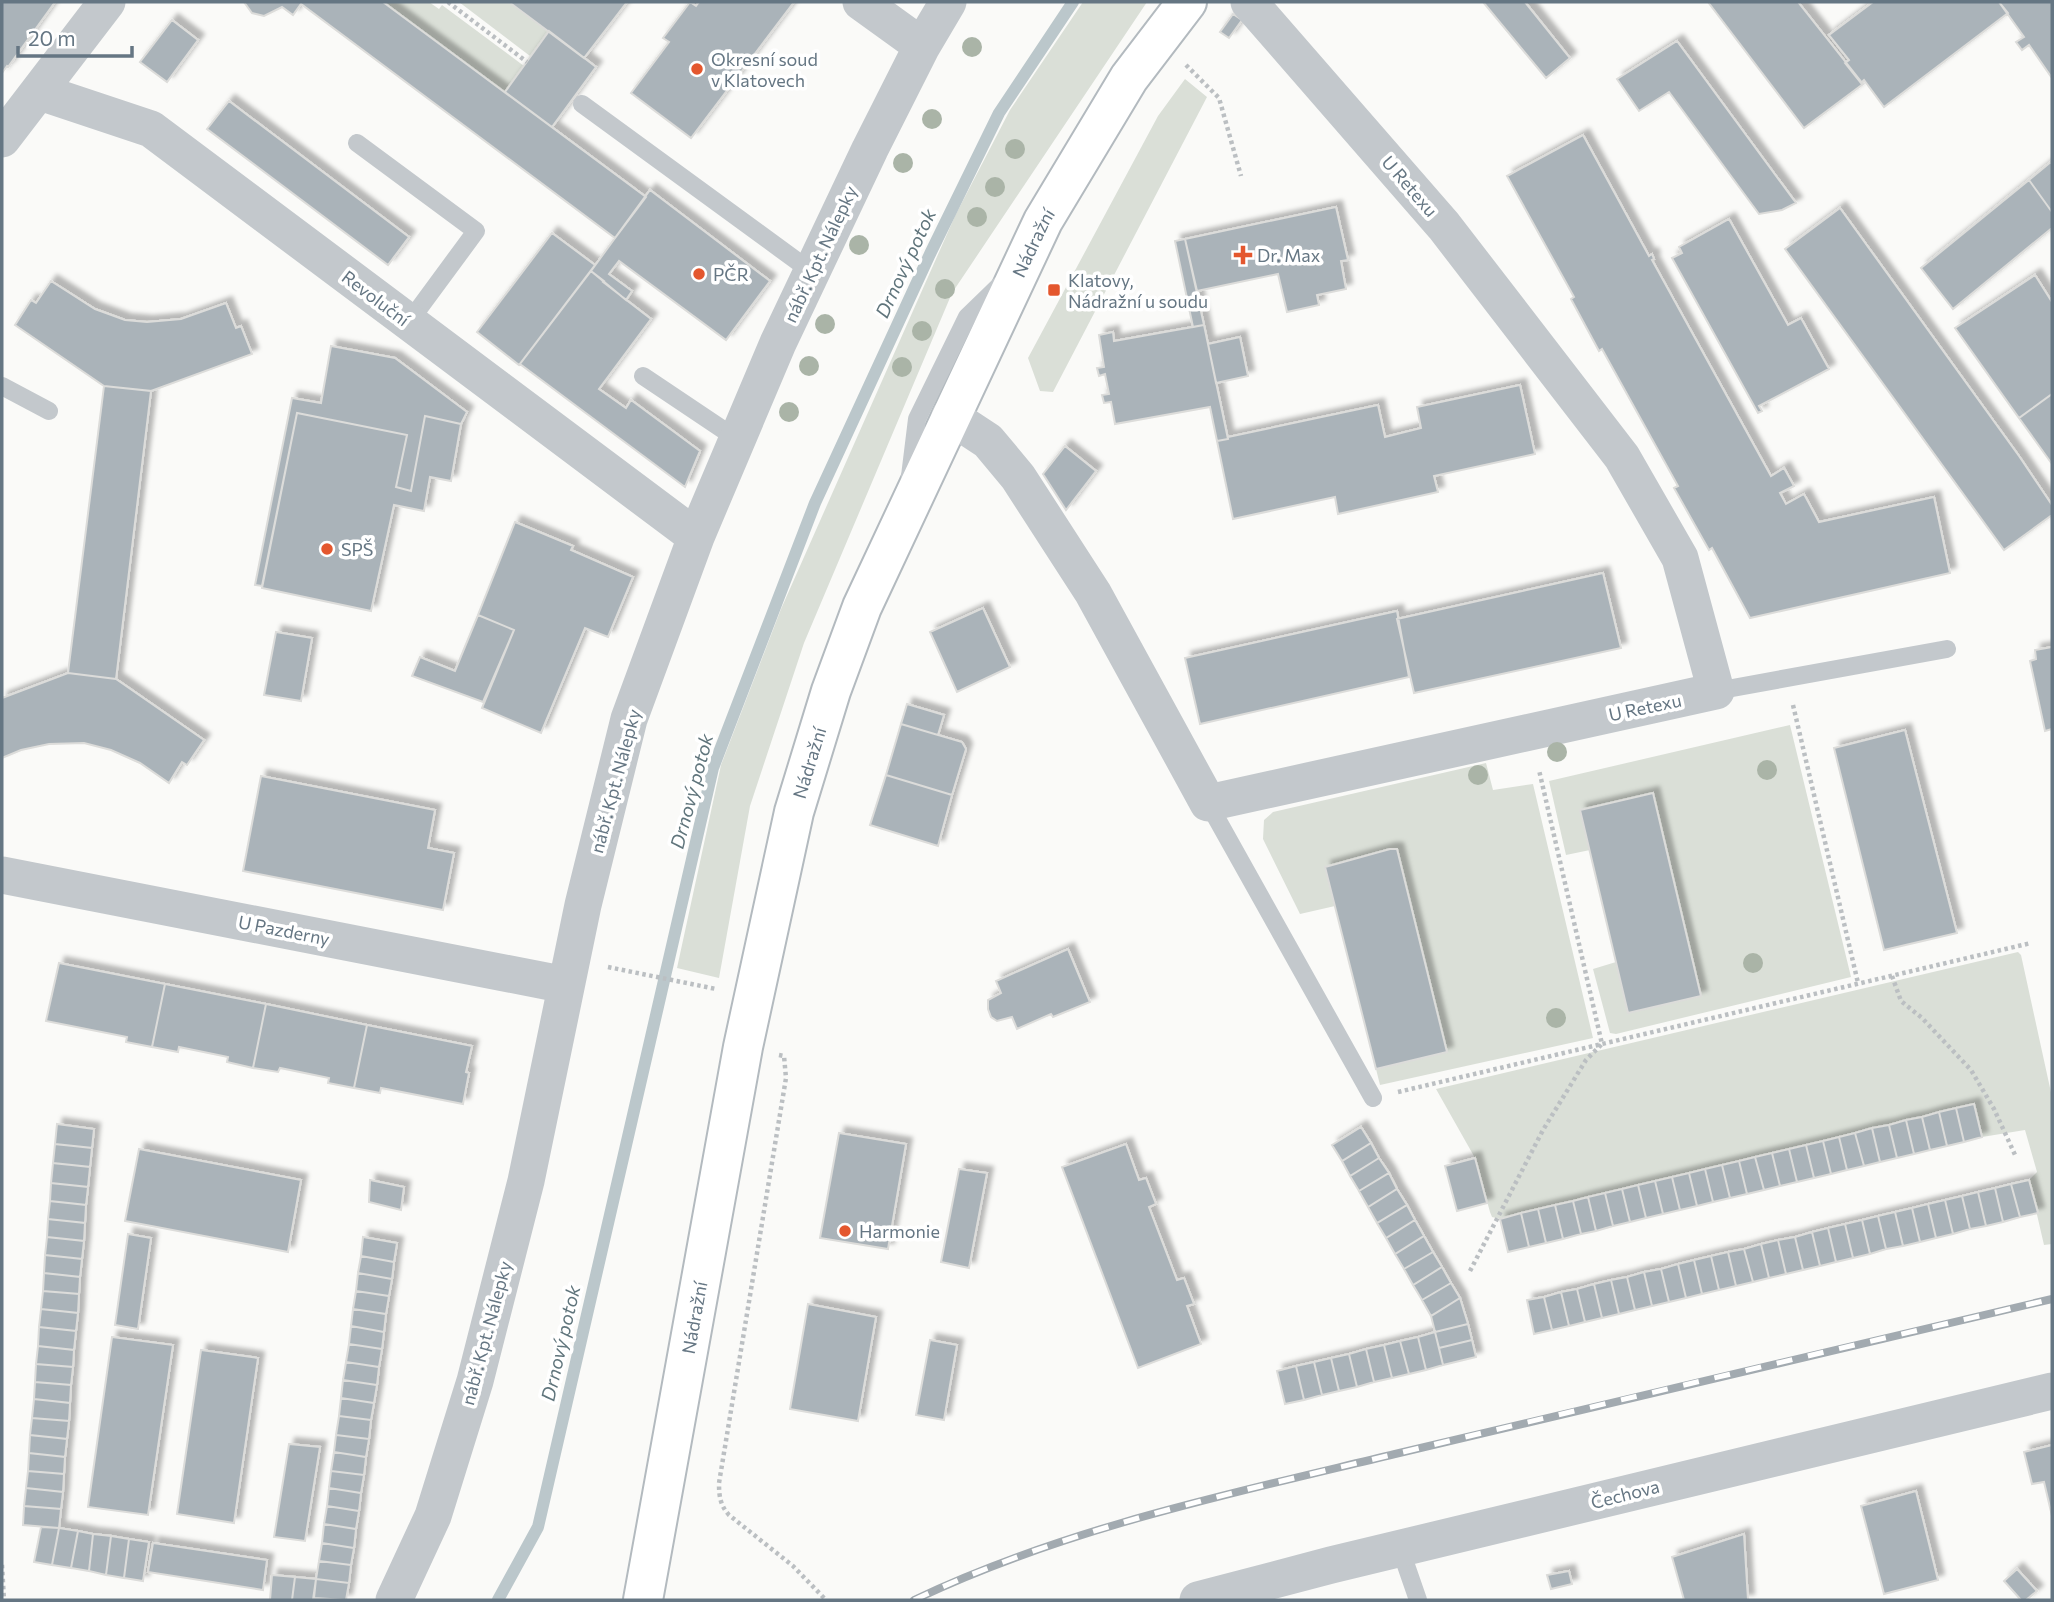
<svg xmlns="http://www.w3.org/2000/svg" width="2054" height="1602" font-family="Commissioner,sans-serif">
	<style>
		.green { fill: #dadfd7 }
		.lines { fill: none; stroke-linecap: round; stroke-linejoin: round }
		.stream { stroke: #bbc7cb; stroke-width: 12 }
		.building { fill: #aab3b9; stroke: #dcdcda; stroke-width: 2; filter: url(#shadow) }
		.secondary-casing { stroke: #b3babf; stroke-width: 42 }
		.path { stroke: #bbbfc2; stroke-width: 4.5; stroke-dasharray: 3.5 3.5; stroke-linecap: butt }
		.lane { stroke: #c3c8cc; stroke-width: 18 }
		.street { stroke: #c3c8cc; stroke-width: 37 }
		.secondary { stroke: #fff; stroke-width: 38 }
		.rail-casing { stroke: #a2aab0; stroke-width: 8 }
		.rail { stroke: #fff; stroke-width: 5; stroke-dasharray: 16; stroke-linecap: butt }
		.tree { fill: #aab4a7 }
		.poi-dot { fill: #e4572e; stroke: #fff; stroke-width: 2.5 }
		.labels { text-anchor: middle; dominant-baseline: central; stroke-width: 7; stroke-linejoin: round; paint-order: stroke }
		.poi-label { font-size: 18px; fill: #657683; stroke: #fff; text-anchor: start }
		.street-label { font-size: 18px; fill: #657683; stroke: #fff }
		.water-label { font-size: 19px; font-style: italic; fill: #60757c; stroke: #fff }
	</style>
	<defs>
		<filter id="shadow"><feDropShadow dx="6" dy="-6" stdDeviation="2" flood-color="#0004"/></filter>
	</defs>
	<rect width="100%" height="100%" fill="#fafaf8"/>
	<path class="green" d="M383,2H429L439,9L442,5L524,66L505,92Z
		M459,2H509L549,31L530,56Z
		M1083,2H1147L952,293L804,643L750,806L719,978L677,968L721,765L781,609L955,216L1010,110Z
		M1185,79L1207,97L1053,392L1040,391L1028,358L1158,116Z
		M1790,725L1851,977L1616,1034L1610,1033L1593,969L1616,962L1653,793L1581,810L1590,850L1566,855L1549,781Z
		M1486,763L1493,790L1533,784L1593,1038L1380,1085L1376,1069L1447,1051L1397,849L1325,867L1335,906L1300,914L1263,839L1264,820L1273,812Z
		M2018,952L2021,955L2052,1097V1244L2044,1245L2029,1180L2037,1172L2025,1130L1982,1137L1973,1105L1500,1219L1492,1217L1490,1212L1475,1158L1436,1089Z"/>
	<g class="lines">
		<path class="stream" d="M498,1600L538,1527L713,768L815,503L930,254L999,113L1073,2"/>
	</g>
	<path class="building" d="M2,2H55L8,67L7,66L2,73Z
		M244,2H383L646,197L615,238L301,4L293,15L282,7L264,16L252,13Z
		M509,2H627L584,58Z
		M690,2L696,6L699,2H794L691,138L631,93L669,42L663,38Z
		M1483,2H1525L1570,58L1546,78Z
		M1708,2H1798L1863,84L1804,128Z
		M1873,2H1999L2008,13L1884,107L1864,80L1861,83L1845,63L1849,60L1829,35Z
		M1999,2H2052V78L2029,45L2022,50L2016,42L2024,37Z
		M1233,14L1242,20L1229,38L1220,32Z
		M172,20L198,40L167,82L140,62Z
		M549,31L596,67L552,127L505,92Z
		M1677,41L1796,203L1782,210L1759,214L1669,92L1639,111L1617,79Z
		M229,101L409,237L388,265L207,129Z
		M1583,135L1649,256L1652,254L1654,259L1652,260L1771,476L1784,468L1794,486L1780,493L1786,504L1804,494L1819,522L1934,497L1950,573L1750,618L1712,548L1709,550L1674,488L1678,486L1602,349L1599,351L1571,299L1574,297L1507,176Z
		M2052,161V212L2029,180Z
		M2029,180L2052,212V228L1953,309L1921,268Z
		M650,190L770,281L726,340L619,261L609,274L632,291L626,300L591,271Z
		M1336,207L1348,260L1341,261L1346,289L1317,295L1319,305L1287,312L1278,274L1197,291L1185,239Z
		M1840,208L2019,456L2052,505V515L2004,550L1785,249Z
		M1729,219L1788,325L1801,318L1829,369L1759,406L1762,411L1758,413L1672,258L1682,253L1679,247Z
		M552,233L595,265L519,365L477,332Z
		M1185,239L1204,325L1193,327L1175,241Z
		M591,271L604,281L603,282L651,319L599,389L626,408L631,400L700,451L685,487L520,364Z
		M2035,275L2052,302V394L2019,418L1955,328Z
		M51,281L95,309L125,320L147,322L181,319L226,303L236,328L241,326L252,354L151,391L104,386L15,325L31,300L36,303Z
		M1204,325L1228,439L1217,441L1210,407L1115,424L1111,402L1104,403L1102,395L1109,394L1105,374L1099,376L1097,368L1104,367L1099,335L1113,332L1114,341Z
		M1240,337L1248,376L1216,383L1208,344Z
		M331,346L395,358L467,412L461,424L425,416L411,491L396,487L407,435L297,413L262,586L255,585L292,398L321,403Z
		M1520,385L1535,454L1434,476L1438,492L1338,514L1335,497L1233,519L1217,441L1228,439V437L1378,405L1385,437L1421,428L1417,407Z
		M104,386L151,391L116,679L68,673Z
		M2052,394V464L2019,418Z
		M297,413L407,435L396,487L411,491L425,416L461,424L451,481L430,477L424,511L394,505L371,611L262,588Z
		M1065,446L1096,471L1066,510L1043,474Z
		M515,522L573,546L571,550L633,577L608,637L585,628L541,733L482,708L514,630L478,615Z
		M1603,573L1621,648L1414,693L1397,619Z
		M983,608L1010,667L957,692L930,632Z
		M1397,611L1409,677L1200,724L1185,658Z
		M478,615L514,630L483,702L412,676L420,657L455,671Z
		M276,632L312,638L301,701L264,695Z
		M2052,647V729L2045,731L2030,661L2036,659L2035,650Z
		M68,673L116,679L204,740L187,765L182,762L169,783L140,763L111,750L84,743L49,744L21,750L2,758V698Z
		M907,704L944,715L938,735L901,724Z
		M901,724L962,742L966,749L952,795L886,775Z
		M1905,730L1957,933L1884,950L1834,748Z
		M886,775L952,795L938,846L870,825Z
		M261,776L435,810L428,848L454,853L443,910L243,871Z
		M1653,793L1701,996L1628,1013L1580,810Z
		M1390,849H1397L1447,1052L1376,1069L1325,867Z
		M1068,949L1090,1002L1053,1017L1051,1014L1017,1029L1012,1017L997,1021L991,1017L988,1009V1000L1001,993L996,981Z
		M59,963L165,984L152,1047L126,1042L127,1037L46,1021Z
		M165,984L266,1004L253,1068L227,1062L228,1057L179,1047L178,1052L152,1047Z
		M266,1004L367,1025L354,1088L328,1083L329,1078L280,1068L278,1072L253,1068Z
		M367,1025L472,1046L466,1072L469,1073L463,1104L381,1088L380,1093L354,1088Z
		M1974,1104L1982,1137L1964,1142L1956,1108Z
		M1956,1108L1964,1142L1947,1146L1939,1112Z
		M1939,1112L1947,1146L1930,1150L1922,1117Z
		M1922,1117L1930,1150L1914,1154L1906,1120Z
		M1906,1120L1914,1154L1897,1158L1889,1125Z
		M57,1124L94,1129L92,1148L55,1144Z
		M1889,1125L1897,1158L1880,1162L1872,1128Z
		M1361,1127L1371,1143L1342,1161L1332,1145Z
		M1872,1128L1880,1162L1864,1166L1855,1133Z
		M839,1133L906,1144L888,1249L820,1238Z
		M1855,1133L1864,1166L1847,1170L1839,1137Z
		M1839,1137L1847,1170L1831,1174L1823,1141Z
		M1823,1141L1831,1174L1814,1178L1806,1145Z
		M1371,1143L1379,1158L1350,1176L1342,1161Z
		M55,1144L92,1148L90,1167L53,1163Z
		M1126,1144L1139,1180L1146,1178L1156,1204L1149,1207L1177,1280L1184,1278L1194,1304L1187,1306L1201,1344L1138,1368L1062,1167Z
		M1806,1145L1814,1178L1797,1182L1789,1149Z
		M139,1149L301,1180L288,1252L125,1221Z
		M1789,1149L1797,1182L1780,1186L1772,1153Z
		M1772,1153L1780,1186L1764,1190L1755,1157Z
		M1755,1157L1764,1190L1747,1194L1739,1161Z
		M1379,1158L1389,1173L1359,1191L1350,1176Z
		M1475,1158L1487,1203L1457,1211L1445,1166Z
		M1739,1161L1747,1194L1730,1198L1722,1165Z
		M53,1163L90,1167L88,1187L51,1183Z
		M1722,1165L1730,1198L1713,1202L1705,1169Z
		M959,1169L987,1173L969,1268L941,1262Z
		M1705,1169L1713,1202L1697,1206L1689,1173Z
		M1389,1173L1397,1189L1368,1207L1359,1191Z
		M1689,1173L1697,1206L1680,1210L1672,1177Z
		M1672,1177L1680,1210L1663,1214L1655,1181Z
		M370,1180L404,1187L401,1210L369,1202Z
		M2029,1180L2038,1213L2020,1217L2011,1184Z
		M1655,1181L1663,1214L1646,1218L1638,1185Z
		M51,1183L88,1187L86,1205L50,1201Z
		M2011,1184L2020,1217L2003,1222L1995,1188Z
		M1638,1185L1646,1218L1630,1222L1622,1189Z
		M1995,1188L2003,1222L1986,1226L1978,1192Z
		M1397,1189L1407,1205L1377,1223L1368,1207Z
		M1622,1189L1630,1222L1613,1226L1605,1193Z
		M1978,1192L1986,1226L1970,1229L1962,1196Z
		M1605,1193L1613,1226L1596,1231L1588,1197Z
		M1962,1196L1970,1229L1953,1234L1945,1200Z
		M1588,1197L1596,1231L1581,1234L1573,1201Z
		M1945,1200L1953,1234L1936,1238L1928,1204Z
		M50,1201L86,1205L85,1223L48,1219Z
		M1573,1201L1581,1234L1563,1239L1555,1205Z
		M1928,1204L1936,1238L1920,1242L1912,1208Z
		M1407,1205L1415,1220L1386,1238L1377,1223Z
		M1555,1205L1563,1239L1546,1243L1538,1209Z
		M1912,1208L1920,1242L1903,1246L1895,1212Z
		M1538,1209L1546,1243L1529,1247L1521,1213Z
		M1895,1212L1903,1246L1886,1249L1878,1216Z
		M1521,1213L1529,1247L1508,1252L1500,1219Z
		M1878,1216L1886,1249L1870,1254L1862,1220Z
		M48,1219L85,1223L84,1241L47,1237Z
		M1415,1220L1424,1236L1395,1254L1386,1238Z
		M1862,1220L1870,1254L1853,1258L1845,1224Z
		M1845,1224L1853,1258L1836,1262L1828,1228Z
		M1828,1228L1836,1262L1820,1266L1812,1232Z
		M1812,1232L1820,1266L1803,1270L1795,1237Z
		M128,1234L151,1238L138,1329L115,1325Z
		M1424,1236L1433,1252L1404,1269L1395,1254Z
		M47,1237L84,1241L82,1259L45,1255Z
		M363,1237L397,1243L394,1262L361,1256Z
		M1795,1237L1803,1270L1786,1274L1778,1240Z
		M1778,1240L1786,1274L1769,1278L1761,1244Z
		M1761,1244L1769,1278L1753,1282L1744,1249Z
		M1744,1249L1753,1282L1736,1286L1728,1252Z
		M1433,1252L1442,1267L1413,1285L1404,1269Z
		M1728,1252L1736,1286L1719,1290L1711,1256Z
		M45,1255L82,1259L80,1277L44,1273Z
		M361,1256L394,1262L392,1279L358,1273Z
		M1711,1256L1719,1290L1702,1294L1694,1260Z
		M1694,1260L1702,1294L1686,1298L1678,1264Z
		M1678,1264L1686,1298L1669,1302L1661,1269Z
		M1442,1267L1451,1283L1422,1300L1413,1285Z
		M1661,1269L1669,1302L1652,1306L1644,1272Z
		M1644,1272L1652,1306L1635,1310L1627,1277Z
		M44,1273L80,1277L79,1294L43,1291Z
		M358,1273L392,1279L389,1296L356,1291Z
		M1627,1277L1635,1310L1619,1314L1611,1280Z
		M1611,1280L1619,1314L1602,1318L1594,1284Z
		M1451,1283L1460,1298L1431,1316L1422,1300Z
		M1594,1284L1602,1318L1585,1322L1577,1289Z
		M1577,1289L1585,1322L1569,1326L1561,1292Z
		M43,1291L79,1294L78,1313L41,1309Z
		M356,1291L389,1296L386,1314L353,1309Z
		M1561,1292L1569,1326L1552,1330L1544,1297Z
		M1544,1297L1552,1330L1534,1334L1527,1300Z
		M1460,1298L1468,1324L1435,1332L1431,1316Z
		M808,1304L876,1317L858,1421L790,1409Z
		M41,1309L78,1313L76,1331L39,1327Z
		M353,1309L386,1314L384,1332L351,1326Z
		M1468,1324L1472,1340L1439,1348L1435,1332Z
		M351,1326L384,1332L382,1349L349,1344Z
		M39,1327L76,1331L74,1350L38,1346Z
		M1435,1332L1443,1365L1426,1370L1418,1337Z
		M112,1337L173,1345L148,1515L88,1507Z
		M1418,1337L1426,1370L1409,1374L1400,1341Z
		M930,1340L957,1345L944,1420L916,1415Z
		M1472,1340L1476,1357L1443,1365L1439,1348Z
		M1400,1341L1409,1374L1392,1378L1384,1345Z
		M349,1344L382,1349L379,1367L346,1362Z
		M1384,1345L1392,1378L1374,1382L1366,1349Z
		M38,1346L74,1350L73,1367L36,1364Z
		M1366,1349L1374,1382L1357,1387L1349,1354Z
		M201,1350L258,1358L234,1523L177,1514Z
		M1349,1354L1357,1387L1339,1391L1331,1358Z
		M1331,1358L1339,1391L1322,1395L1314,1362Z
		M346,1362L379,1367L377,1385L343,1380Z
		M1314,1362L1322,1395L1304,1400L1296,1366Z
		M36,1364L73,1367L71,1385L35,1382Z
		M1296,1366L1304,1400L1285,1404L1277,1371Z
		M343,1380L377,1385L374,1403L341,1398Z
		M35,1382L71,1385L70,1403L34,1399Z
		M341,1398L374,1403L371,1420L339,1416Z
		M34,1399L70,1403L69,1421L32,1418Z
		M339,1416L371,1420L369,1439L336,1435Z
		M32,1418L69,1421L67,1439L30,1435Z
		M30,1435L67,1439L65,1457L29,1453Z
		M336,1435L369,1439L366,1457L334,1452Z
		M289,1444L320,1447L305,1541L274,1537Z
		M2052,1445V1516L2044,1482L2032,1484L2024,1452Z
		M334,1452L366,1457L364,1475L331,1471Z
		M29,1453L65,1457L64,1474L28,1471Z
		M28,1471L64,1474L63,1492L26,1488Z
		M331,1471L364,1475L361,1493L329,1488Z
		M26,1488L63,1492L61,1509L24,1506Z
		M329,1488L361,1493L359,1511L327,1506Z
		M1916,1491L1938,1580L1884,1594L1861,1506Z
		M24,1506L61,1509L59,1528L23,1525Z
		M327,1506L359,1511L356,1529L324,1524Z
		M324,1524L356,1529L354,1548L322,1543Z
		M41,1527L59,1528L52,1565L34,1562Z
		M59,1528L78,1531L71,1568L52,1565Z
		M78,1531L93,1534L89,1571L71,1568Z
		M93,1534L111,1536L106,1575L89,1571Z
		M1744,1534L1748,1600H1684L1672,1557Z
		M111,1536L129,1539L124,1578L106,1575Z
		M129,1539L149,1542L143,1581L124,1578Z
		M153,1543L267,1560L263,1590L148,1572Z
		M322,1543L354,1548L351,1565L319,1561Z
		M319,1561L351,1565L349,1583L316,1579Z
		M2017,1569L2037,1591L2026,1600H2021L2004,1581Z
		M1569,1571L1572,1584L1551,1589L1547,1575Z
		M272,1575L295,1577L292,1600H270Z
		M295,1577L316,1579L313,1600H292Z
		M316,1579L349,1583L346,1600L314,1598Z"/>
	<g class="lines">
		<g class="secondary-casing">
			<g id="secondary">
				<path id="s1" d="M643,1600L743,1047L794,812L831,691L862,607L1043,221L1129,78L1187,2"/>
			</g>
		</g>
		<path class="path" d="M448,2L527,62
			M1186,65L1219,98L1241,176
			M1793,705L1858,983
			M608,967L716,989
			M1892,976L1901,1001L1922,1018L1971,1070L1994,1109L2016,1157
			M779,1055L784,1056L786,1078L719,1483C719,1496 720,1505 729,1515L793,1566L826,1600
			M1398,1092L2031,943
			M1470,1271L1543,1130L1586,1060L1602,1044L1539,770
			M2,1565L4,1600"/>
		<path class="lane" d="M582,104L812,272
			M357,143L476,231L409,322
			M643,376L737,439
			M2,386L49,411
			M910,476L917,419L967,317L1000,285
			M1716,691L1947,649
			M1208,803L1373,1098
			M1400,1548L1418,1600"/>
		<path class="street" d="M861,2L922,46
			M40,92L151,129L696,537
			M2,139L107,2
			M950,416L988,441L1018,477L1093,593L1208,803L1716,691L1680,558L1622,457L1444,226L1249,2
			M2,875L566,985
			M394,1600L433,1516L475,1381L526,1181L583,905L629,719L696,537L778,343L870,149L922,46L948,2
			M1198,1600L1331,1565L2052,1391"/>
		<use href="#secondary" class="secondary"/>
		<g class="rail-casing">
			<path id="rail" d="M914,1600C1065,1528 1233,1493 1395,1454C1614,1401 1833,1350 2052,1299"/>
		</g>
		<use href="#rail" class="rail"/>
	</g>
	<g class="tree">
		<circle cx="972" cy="47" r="10"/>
		<circle cx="932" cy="119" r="10"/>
		<circle cx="1015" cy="149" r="10"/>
		<circle cx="903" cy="163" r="10"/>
		<circle cx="995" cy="187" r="10"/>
		<circle cx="977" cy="217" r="10"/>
		<circle cx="859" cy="245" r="10"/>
		<circle cx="945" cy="289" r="10"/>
		<circle cx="825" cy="324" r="10"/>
		<circle cx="922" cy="331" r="10"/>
		<circle cx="809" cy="366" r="10"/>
		<circle cx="902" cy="367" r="10"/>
		<circle cx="789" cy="412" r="10"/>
		<circle cx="1557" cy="752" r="10"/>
		<circle cx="1767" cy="770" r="10"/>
		<circle cx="1478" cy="775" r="10"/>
		<circle cx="1753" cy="963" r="10"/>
		<circle cx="1556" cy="1018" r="10"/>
	</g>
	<g class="poi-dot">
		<circle cx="697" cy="69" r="7"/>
		<path d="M1239.5 244.5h7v7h7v7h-7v7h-7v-7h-7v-7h7z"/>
		<circle cx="699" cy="274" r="7"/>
		<rect x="1047" y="283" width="14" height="14" rx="3.5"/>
		<circle cx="327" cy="549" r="7"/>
		<circle cx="845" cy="1231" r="7"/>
	</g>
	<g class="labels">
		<g class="poi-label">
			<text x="711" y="59">Okresní soud<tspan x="711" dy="21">v Klatovech</tspan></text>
			<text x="1257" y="255">Dr. Max</text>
			<text x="713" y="274">PČR</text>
			<text x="1068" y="280">Klatovy,<tspan x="1068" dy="21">Nádražní u soudu</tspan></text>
			<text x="341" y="549">SPŠ</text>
			<text x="859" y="1231">Harmonie</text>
		</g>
		<g class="street-label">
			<text transform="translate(1410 186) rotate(49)">U Retexu</text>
			<text stroke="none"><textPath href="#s1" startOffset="1421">Nádražní</textPath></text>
			<text transform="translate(820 254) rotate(-65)">nábř. Kpt. Nálepky</text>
			<text transform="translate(376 298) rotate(37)">Revoluční</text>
			<text transform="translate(1645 707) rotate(-12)">U Retexu</text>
			<text stroke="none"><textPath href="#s1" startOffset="854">Nádražní</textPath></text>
			<text transform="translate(615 781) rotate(-75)">nábř. Kpt. Nálepky</text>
			<text transform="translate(284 930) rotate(11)">U Pazderny</text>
			<text stroke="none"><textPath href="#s1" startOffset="287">Nádražní</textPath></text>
			<text transform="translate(486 1333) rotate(-75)">nábř. Kpt. Nálepky</text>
			<text transform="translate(1625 1494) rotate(-14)">Čechova</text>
		</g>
		<g class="water-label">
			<text transform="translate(905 263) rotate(-65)">Drnový potok</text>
			<text transform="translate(691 791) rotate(-75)">Drnový potok</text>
			<text transform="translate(560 1343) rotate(-77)">Drnový potok</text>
		</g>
	</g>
	<rect width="2054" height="1602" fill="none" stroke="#657683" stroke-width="7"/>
	<path d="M18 46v10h114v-10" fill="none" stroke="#657683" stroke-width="3.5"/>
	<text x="28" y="46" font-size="21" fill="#657683" stroke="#ffffff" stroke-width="5" paint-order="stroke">20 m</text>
</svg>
